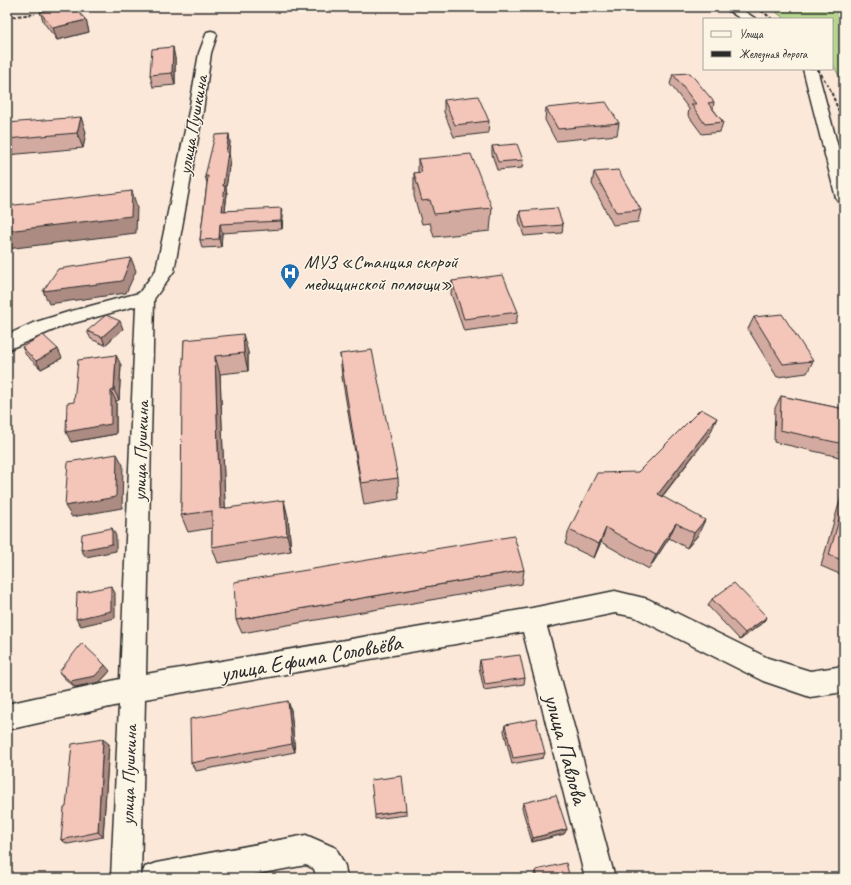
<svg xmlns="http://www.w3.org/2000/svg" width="851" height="885" font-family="Caveat,sans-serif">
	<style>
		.green { fill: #b6d68f; stroke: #70805d }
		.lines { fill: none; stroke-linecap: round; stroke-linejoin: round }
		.minor-casing { stroke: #2b2b2b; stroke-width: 3 }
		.minor { fill: #fcf5e5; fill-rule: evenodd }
		.rail { stroke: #2b2b2b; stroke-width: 2; stroke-dasharray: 3.5 2; stroke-linecap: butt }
		.wall { fill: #d2aaa0; stroke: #2b2b2b }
		.shaded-wall { fill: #ab8b82; stroke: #2b2b2b }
		.building { fill: #f4c6ba; stroke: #2b2b2b }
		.labels { text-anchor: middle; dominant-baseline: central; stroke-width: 3; stroke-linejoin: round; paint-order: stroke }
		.street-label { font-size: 19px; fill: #2b2b2b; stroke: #fcf5e5 }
		.poi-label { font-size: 19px; fill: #2b2b2b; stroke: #fcf5e5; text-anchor: start }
		.near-street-label { font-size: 23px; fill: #2b2b2b; stroke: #fcf5e5 }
	</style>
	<rect width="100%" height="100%" fill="#fbe8d9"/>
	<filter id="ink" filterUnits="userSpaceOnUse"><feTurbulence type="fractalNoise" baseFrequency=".025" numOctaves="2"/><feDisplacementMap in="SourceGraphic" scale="8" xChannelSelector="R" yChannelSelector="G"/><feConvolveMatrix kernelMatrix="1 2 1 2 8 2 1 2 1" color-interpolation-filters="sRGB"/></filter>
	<g filter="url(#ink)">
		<path class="green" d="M770,7H844V86L832,62V19H785Z"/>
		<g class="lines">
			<g class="minor-casing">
				<path id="minor" d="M723,7H738L756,19H741Z
					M211,31L215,32L217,35L211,53L203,111L174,271L154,299L146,674L532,608L615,591L648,599L768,658L810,671L844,666V692L810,697L763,681L635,617L615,613L547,627L615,878H585L523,632L145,699L141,877L145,867L156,863L306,835L336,848L345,866L347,878H317L314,869L306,865L236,878H111L119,705L7,730V704L120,679L136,306L63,326L7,350V335L33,323L68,312L139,293L156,270L189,111L199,53L207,32Z
					M803,69H817L844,169V203L838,201L836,198Z"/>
			</g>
			<use href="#minor" class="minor"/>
			<path class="rail" d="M757,7L772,19
				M7,17L35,14
				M818,69L830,89L844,124"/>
		</g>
		<path class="wall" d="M40,12L86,20L89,32L57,40L44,23Z
			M175,58V85L153,87L150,75Z
			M673,74L714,102L713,109L723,122L720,132L702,134L688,115L689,109L670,84Z
			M444,100L489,121L488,133L454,137L444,112Z
			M546,108L619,123L617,135L556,141L545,120Z
			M7,123L86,132L83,148L7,155Z
			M230,142L229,153L230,160L226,188L227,194L225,211L283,216L282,229L222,233L221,247L202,248L200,240L207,183L205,176Z
			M492,146L523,160L522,168L497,170L492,154Z
			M418,159L492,208L490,231L434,237L430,223L422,224L414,196V173H418Z
			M594,172L641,210L638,222L613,225L592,184Z
			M520,211L563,225L562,233L524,236L519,220Z
			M452,281L518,312L516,324L464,331L451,294Z
			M754,317L813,361L807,373L777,377L748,329Z
			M123,329L105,345L91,339L87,331Z
			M184,340L248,352V371L220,374L225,508L288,517L291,551L218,563L212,547V528L188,532L181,515Z
			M22,347L62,358L41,369L26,355Z
			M340,354L398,478L399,499L364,505L342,377Z
			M121,365L119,400L116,401V434L71,442L74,402Z
			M781,396L844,409V458L774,442L775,408Z
			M710,434L662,497L698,535L687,548L669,538L649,569L601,542L594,558L565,544L569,530L638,472Z
			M844,492V576L821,566L841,497Z
			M524,570L522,584L242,633L236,620Z
			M712,599L767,617L762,623L740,640L708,606Z
			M480,660L525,678L524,684L484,690L479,667Z
			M110,671L100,682L75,687L64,678L59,672Z
			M288,701L291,710L295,752L196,771L191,763Z
			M505,725L545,753L543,758L512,764L504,731Z
			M109,744L103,837L68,844L61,840L66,807Z
			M523,803L567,829L564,834L532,842L522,808Z
			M406,810V815L375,819V815Z
			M536,870L570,878H535L534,874Z"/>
		<path class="shaded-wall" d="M86,20L89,32L57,40L53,28Z
			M173,47L175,58V85L172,73Z
			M81,117L86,132L83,148L77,133Z
			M229,134L230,142L229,153L230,160L226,188L227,194L224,219L222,211L223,186L226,152Z
			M132,191L137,207L136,233L7,249V231Z
			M281,208L283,216L282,229L281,221Z
			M220,224L222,233L221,247L219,239Z
			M131,258L136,271L126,293L49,304L43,291Z
			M120,321L123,329L105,345L102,337Z
			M243,334L248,352V371L244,353Z
			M58,349L62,358L41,369L36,361Z
			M116,355L121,365L119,400L114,390Z
			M215,356L220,374L226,526L220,509Z
			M111,391L116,401V434L71,442L66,432Z
			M717,418L710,434L652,509L658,494Z
			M117,454L123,465L122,508L72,517L65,506Z
			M284,500L288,517L291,551L287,535Z
			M705,520L698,535L687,548L694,533Z
			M676,523L669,538L649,569L656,555Z
			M112,528L116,536V551L86,557L81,550Z
			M606,528L601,542L594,558L599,544Z
			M111,586L115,593V618L81,626L76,619Z
			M767,617L762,623L740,640L745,633Z
			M105,665L110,671L100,682L75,687L70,681Z
			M288,701L291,710L295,752L292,744Z
			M103,739L109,744L103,837L98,832Z
			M567,829L564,834L532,842L533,838Z"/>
		<path class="building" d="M60,7H74L86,20L53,28L40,12Z
			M173,47L172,73L150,75L152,49Z
			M690,73L714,102L708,103L723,122L705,124L691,104H696L673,74Z
			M478,96L489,121L455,125L444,100Z
			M606,102L619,123L558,129L546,108Z
			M81,117L77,133L7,139V123Z
			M229,134L226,152H228L223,186H225L222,211L281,208V221L220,224L219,239L200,240L208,176H205L215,135Z
			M517,144L523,160L498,162L492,146Z
			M471,154L492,208L434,214L430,200L422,201L414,173L422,172L418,159Z
			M618,170L641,210L616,212L594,172Z
			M132,191L131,216L7,231V206Z
			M557,208L563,225L525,228L520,211Z
			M131,258L122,281L43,291L58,269Z
			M503,275L518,312L464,319L452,281Z
			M782,314L813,361L783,364L754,317Z
			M106,315L120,321L102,337L87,331Z
			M243,334L244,353L215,356L220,509L284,500L287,535L212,547V511L181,515L182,380L184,340Z
			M43,335L58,349L36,361L22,347Z
			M372,350L398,478L361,483L340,354Z
			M116,355L114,390L111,391V424L66,432L67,403L74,402L78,360Z
			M781,396L844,409V444L780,430Z
			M701,409L717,418L658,494L705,520L694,533L676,523L656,555L606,528L599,544L569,530L597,473L638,472Z
			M117,454L116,497L65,506L68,462Z
			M844,502V561L829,555Z
			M112,528V544L81,550L82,534Z
			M514,536L524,570L236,620L234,582Z
			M734,583L767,617L745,633L712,599Z
			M111,586V611L76,619L77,593Z
			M82,643L105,665L95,676L70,681L59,672Z
			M520,655L525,678L485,684L480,660Z
			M288,701L292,744L191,763L190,719Z
			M536,719L545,753L513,758L505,725Z
			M103,739L98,832L61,840L64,808L66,807L72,744Z
			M402,776L406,810L375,815L371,780Z
			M556,795L567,829L533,838L523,803Z
			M566,863L570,878H538L536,870Z"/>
	</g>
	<defs>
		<g id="hospital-pin" transform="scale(1)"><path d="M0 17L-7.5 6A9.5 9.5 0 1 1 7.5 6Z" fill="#1f6fb2" stroke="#fcf5e5"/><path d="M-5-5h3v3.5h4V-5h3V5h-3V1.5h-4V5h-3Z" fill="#fff"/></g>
	</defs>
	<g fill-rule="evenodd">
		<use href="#hospital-pin" x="290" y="273"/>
	</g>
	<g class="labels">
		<g class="street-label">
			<text transform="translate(193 125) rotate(-80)">улица Пушкина</text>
			<text transform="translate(141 451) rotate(-88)">улица Пушкина</text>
			<text transform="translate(129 775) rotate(-88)">улица Пушкина</text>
		</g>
		<g class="poi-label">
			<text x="304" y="262">МУЗ «Станция скорой<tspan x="304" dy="22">медицинской помощи»</tspan></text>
		</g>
		<g class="near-street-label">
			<text transform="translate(311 658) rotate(-10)">улица Ефима Соловьёва</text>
			<text transform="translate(566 749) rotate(75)">улица Павлова</text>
		</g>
	</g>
	<rect width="851" height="885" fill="none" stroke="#fcf5e5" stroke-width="24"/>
	<rect x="12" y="12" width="827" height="861" fill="none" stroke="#2b2b2b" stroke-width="1.5" filter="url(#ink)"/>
	<rect x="703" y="18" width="130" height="52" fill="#fcf5e5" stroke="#a8a49b"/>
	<rect x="711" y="31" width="20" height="6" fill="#fcf5e5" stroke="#a8a49b"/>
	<text x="739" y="38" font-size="12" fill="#2b2b2b">Улица</text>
	<rect x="711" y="51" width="20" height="6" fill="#2b2b2b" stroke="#a8a49b"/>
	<text x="739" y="58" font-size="12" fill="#2b2b2b">Железная дорога</text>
</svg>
